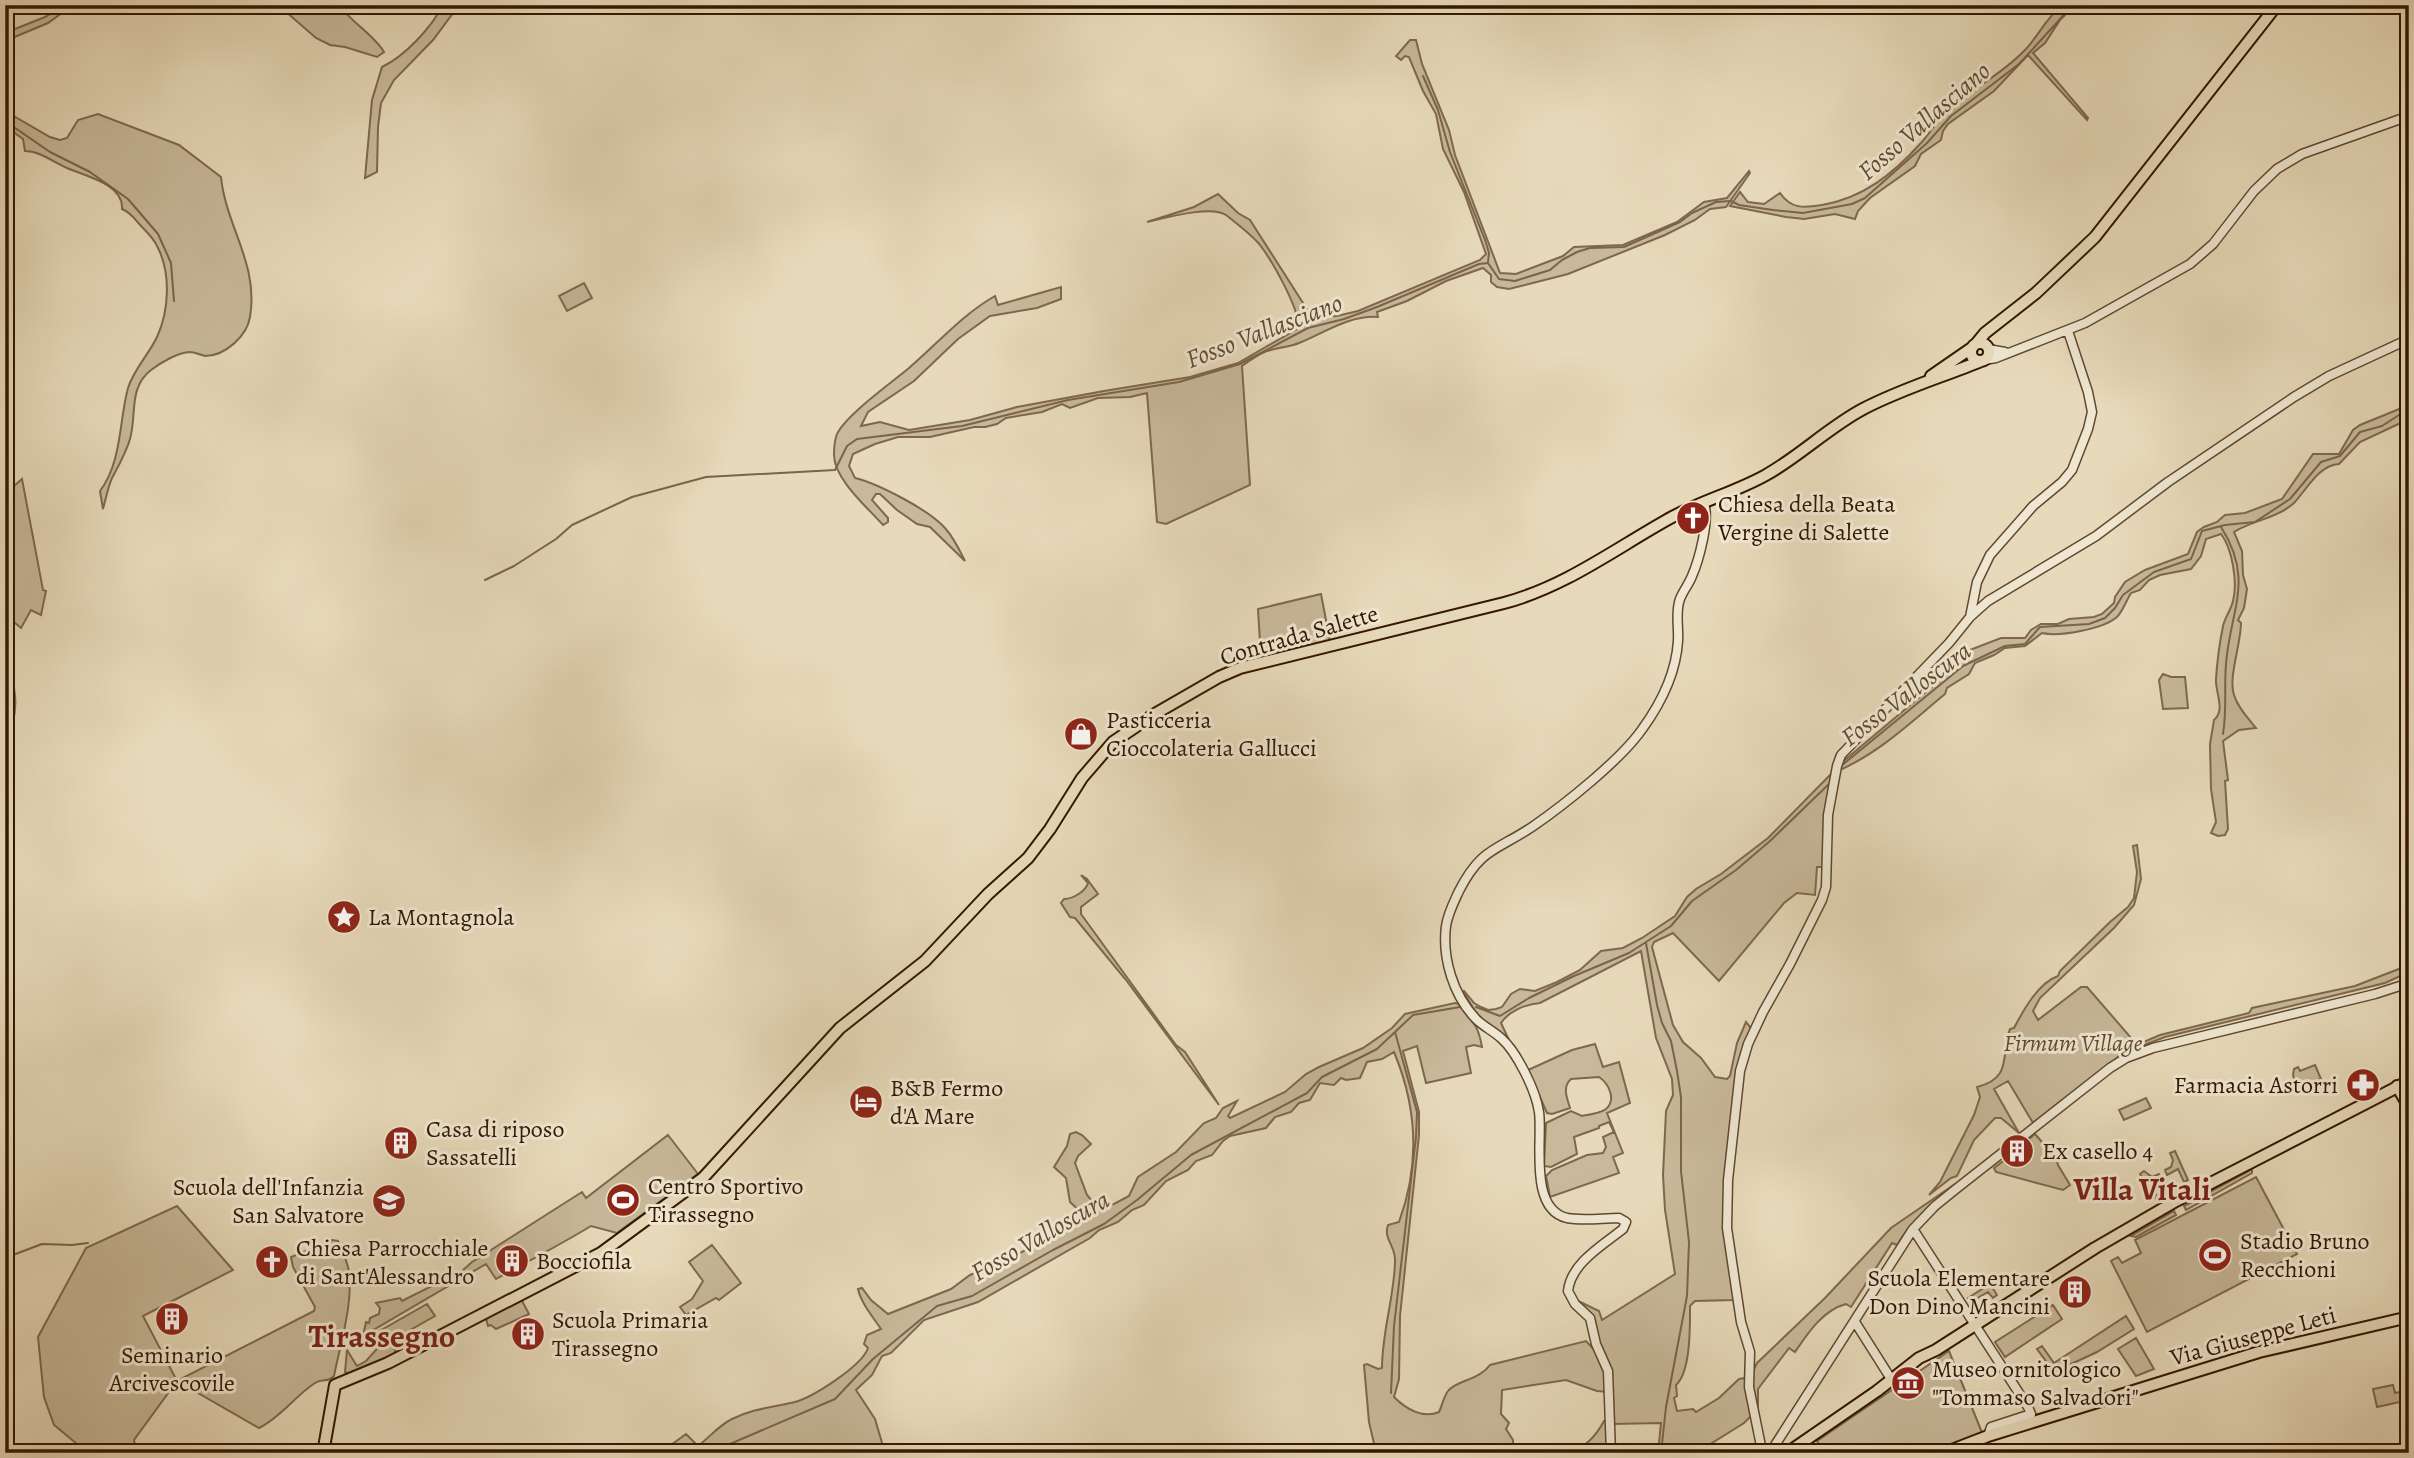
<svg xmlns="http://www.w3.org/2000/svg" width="2414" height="1458" font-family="Alegreya,serif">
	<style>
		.green { fill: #c8b99a; stroke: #7e684d; stroke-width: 2 }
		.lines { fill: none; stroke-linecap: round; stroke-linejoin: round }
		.stream { stroke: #7a644a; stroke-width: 2 }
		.minor-casing { stroke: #60482e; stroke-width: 11 }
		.major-casing { stroke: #331700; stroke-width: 14 }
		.minor { stroke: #efe7d2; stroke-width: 8 }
		.major { stroke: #e7daba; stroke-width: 10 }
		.labels { text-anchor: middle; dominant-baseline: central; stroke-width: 6; stroke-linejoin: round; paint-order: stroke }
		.poi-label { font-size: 24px; fill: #331700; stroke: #efe7d2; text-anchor: start }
		.street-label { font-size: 24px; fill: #331700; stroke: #efe7d2 }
		.park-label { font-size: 24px; font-style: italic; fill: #60482e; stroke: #efe7d2 }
		.water-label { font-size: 26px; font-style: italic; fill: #634b31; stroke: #efe7d2 }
		.district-label { font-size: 32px; font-weight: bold; fill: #7a1f14; stroke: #efe7d2 }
	</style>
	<rect width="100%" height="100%" fill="#e7daba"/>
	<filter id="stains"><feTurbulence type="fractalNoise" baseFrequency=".00286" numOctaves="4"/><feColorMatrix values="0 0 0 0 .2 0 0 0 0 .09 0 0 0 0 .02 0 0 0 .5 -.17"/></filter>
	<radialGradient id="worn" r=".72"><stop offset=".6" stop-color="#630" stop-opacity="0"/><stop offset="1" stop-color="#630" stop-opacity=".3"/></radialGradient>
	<path class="green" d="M292,5H339C351,22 375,36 384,52L377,57L345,47L330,45L316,38L285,11Z
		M443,5H459L433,40L394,80L381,103L378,127L377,172L365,178L372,100L382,67C405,56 431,28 443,5Z
		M2062,5H2075L2060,20L2045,43L2033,53L2088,118L2087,120L2028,55L1994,91L1948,124L1943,131L1941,140L1921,154L1915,166L1870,198L1858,211L1855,219L1835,214L1804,219L1786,217L1730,206L1740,192L1748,202L1764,204L1780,193C1791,209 1803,208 1822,205C1863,198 1893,174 1920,144C1929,135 1935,123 1944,114C1969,90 2000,76 2024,51C2038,37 2046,18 2062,5Z
		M61,7H70L48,23L5,41V33L45,17Z
		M1410,40H1416L1422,64L1449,130L1455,155L1500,273L1516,274L1563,256L1574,247L1623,245L1677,222L1704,202L1727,198L1749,171L1750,173L1726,207L1710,209L1695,220L1665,235L1568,274L1509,289L1497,287L1491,282V275L1483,268L1446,281L1407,301L1377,312L1378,317C1349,315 1324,333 1299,343C1290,347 1280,347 1271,350C1260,352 1251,360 1242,366L1250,485L1166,524L1157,522L1147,393L1130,397L1098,398L1070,408L1062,404L1042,412L1006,418L997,424L985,427H974L930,437H898L875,444L853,454L849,466L855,478C879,484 929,510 945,528C954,538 959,549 965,561L930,527L917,524L897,510L880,494H876L872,500L888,518V522L883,525C868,508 834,479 834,455C834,449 835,439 837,434C846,415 891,383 909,368C937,344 963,314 995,296L998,305L1061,287V299L1037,308L990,316L958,339L914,381L868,412L861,426L880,422L909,430L970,420L1017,407L1104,391L1190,377L1238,363L1297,329C1304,315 1270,258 1260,245C1251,234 1237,224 1226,215C1211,205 1165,218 1147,222L1194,207L1218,194L1238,213L1250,220L1312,317L1337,316L1358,311L1480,260L1486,254L1464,192L1443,149L1436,114L1423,91L1409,57L1405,56L1401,60L1396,56Z
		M5,111L50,137L60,140L67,138L78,120L98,114L179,145L221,177C226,227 259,264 250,317C247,336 225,356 205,356C200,355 195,352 189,352C177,353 160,363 151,370C128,388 137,415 130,439C126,453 119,465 112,478C108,487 106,498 103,509L100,491C122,462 119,421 128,388C134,369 149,354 157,337C169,311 171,274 158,248C155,240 148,233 142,227C135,220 132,213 122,209C124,184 85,176 67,168C53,162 40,151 25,151L23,139L5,126Z
		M584,283L592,298L567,311L559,296Z
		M2409,405V419L2360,442L2339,464C2319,465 2307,489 2294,503C2276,519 2253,520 2234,532L2242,551L2243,575L2247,589L2244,608L2238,620L2241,623C2241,644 2228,678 2234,695C2238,708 2248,718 2256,728L2239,730L2223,741L2228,780L2225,781L2228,829L2225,835L2218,836L2211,833L2216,822L2211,789L2210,744L2214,720C2226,710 2215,692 2216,679C2217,663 2220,641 2223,626C2225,617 2231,610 2233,601C2238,582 2232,548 2221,534L2206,539L2201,556L2191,569L2160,575L2149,580L2140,590L2131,593C2126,601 2123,611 2117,617C2103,629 2059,637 2042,633L2025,646L2005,648L1994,655L1975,663L1969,674L1947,688L1945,694C1911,722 1880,752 1840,770V764L1846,759L1958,665L1962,653L2001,638H2025L2031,630L2041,624H2058L2069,619L2094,617L2102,614L2114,603L2115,597L2125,582L2145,570L2188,554L2197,532L2204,527L2217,522L2225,515L2245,513L2282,499L2313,454H2339L2353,430L2360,425Z
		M22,479L43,590L46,591L41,615L31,610L21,628L14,622L5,624V494Z
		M1321,594L1330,641L1261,659L1258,609Z
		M5,646C11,677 25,709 5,737Z
		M2163,674L2171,677H2185L2188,708L2163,709L2159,680Z
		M1832,773L1823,867H1817L1815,895L1797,893L1784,903L1719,981L1673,933L1654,942L1652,947L1673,1025L1683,1042L1701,1058L1715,1077L1727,1079L1730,1076L1737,1043L1746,1022L1751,1028L1727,1167L1734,1300L1695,1301L1690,1306C1690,1326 1691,1371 1676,1385L1677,1396L1674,1398L1677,1411L1693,1409L1696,1412L1719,1398L1739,1379L1745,1378L1752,1415L1744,1423L1696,1453H1658L1661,1423L1613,1424L1595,1319L1574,1299L1599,1311L1602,1320L1675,1274L1665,1210L1663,1175L1666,1111L1673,1095L1672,1079L1656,1038L1641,951L1540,1003C1526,1004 1509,1011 1501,1023L1509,1040L1479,1017L1463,992L1464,991L1474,1003L1481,1007L1488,1010L1496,1009L1502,1007L1511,994L1520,989L1535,991L1557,982L1580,970L1601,951L1623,948L1642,938L1675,916L1687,897L1696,889L1721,874L1768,838Z
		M2137,845L2141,879L2134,905L2114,928L2040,998L2033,1011L2038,1020L2081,987H2087L2132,1039L2118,1057L2033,1123L2008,1081L1994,1089L2019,1133L2001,1118H1995L1974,1140L1957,1176L1951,1178L1929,1195L1940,1182L1974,1115L1980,1097L1977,1087C2014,1078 2000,1053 2010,1029L2014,1028C2023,1011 2038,983 2058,976L2060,971L2110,922L2128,907L2134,898L2137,872L2133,846Z
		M1081,875L1087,879L1098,894L1081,907V914L1176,1045L1185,1052L1219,1105L1126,980L1075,918L1070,917L1061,903L1064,899C1073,899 1086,891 1088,883Z
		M2409,965V972L2385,983L2165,1037L2131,1050L2134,1046L2160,1035L2249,1013L2252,1008L2355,986Z
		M1455,1003L1459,1004C1472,1025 1477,1020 1482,1047L1474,1045L1466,1047L1471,1073L1426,1083L1417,1046L1403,1051L1419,1112V1135L1400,1316L1399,1379L1394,1397C1406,1409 1423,1419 1439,1412C1442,1406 1444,1396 1448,1391C1456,1380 1478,1381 1490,1365L1586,1341L1602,1358L1608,1392L1597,1391L1566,1380L1502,1390L1501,1414L1509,1423L1506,1429L1513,1440V1445L1522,1451L1532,1453H1394L1391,1450L1378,1451L1375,1448L1369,1422L1364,1365L1367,1364L1378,1369L1382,1368C1382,1332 1394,1298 1395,1262C1396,1245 1383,1240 1388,1225L1399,1222C1420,1165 1417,1107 1394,1052L1382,1059L1367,1062L1360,1078L1346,1080L1341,1078L1334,1085L1320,1083L1310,1100L1299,1103L1291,1112L1275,1117L1266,1128L1230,1136L1223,1141L1212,1155L1196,1161L1188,1170L1166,1181L1144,1205L1132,1210L1118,1222L1099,1230L1090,1238L978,1302L924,1320L891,1353L882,1356L872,1375L856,1390L875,1419L885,1453H660L686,1434L698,1446C710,1437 718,1426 732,1419C752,1409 773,1407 795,1402C813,1397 862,1366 868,1348L864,1344L867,1335L881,1329C873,1317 861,1303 858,1289L862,1288L871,1300L888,1314L951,1289L970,1275L1009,1259L1083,1219L1085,1216L1070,1202L1066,1178L1054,1167L1067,1146L1070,1134L1076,1132L1082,1135L1091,1144L1078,1156L1075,1163L1087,1195L1096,1206L1114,1204L1129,1196L1138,1177L1176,1152L1204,1123L1216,1118L1223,1108L1237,1101L1228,1116L1230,1118L1285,1092L1306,1074L1319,1067L1363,1048L1392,1028L1405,1014Z
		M1595,1044L1603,1067L1619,1062L1630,1103L1607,1113L1623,1153L1613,1157L1619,1173L1550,1197L1546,1176L1552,1170L1587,1155L1603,1153L1606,1147L1603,1137L1614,1132L1609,1122L1599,1126V1128L1574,1137L1577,1154L1551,1167L1544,1166L1546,1123L1571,1111L1582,1116C1588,1115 1601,1113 1606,1109C1617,1099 1608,1083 1599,1077L1571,1079C1562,1087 1567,1098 1570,1108L1552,1114L1547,1113L1528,1070L1572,1050Z
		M2315,1065L2321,1079L2296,1085L2293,1075L2294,1069L2298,1067L2300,1071Z
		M2146,1098L2151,1108L2124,1120L2119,1110Z
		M2035,1134L2056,1158L2058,1165L2070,1185L2063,1190L1996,1172L1994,1168L2010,1156L2013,1160L2027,1153L2022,1145Z
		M668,1135L698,1174L617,1233L591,1226C560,1245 528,1261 496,1279L486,1264L363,1336L366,1322L369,1323L370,1318L379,1314L380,1308L376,1303L400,1298L402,1301L462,1271L472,1262L582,1192L586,1198Z
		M2175,1151L2188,1180L2184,1182L2178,1169L2167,1175L2165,1170L2171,1167L2173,1160L2170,1153Z
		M2252,1169V1173L2186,1210L2184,1206Z
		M2144,1171L2152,1177L2159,1174L2161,1178L2151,1184L2157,1196L2155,1198L2140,1174Z
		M2256,1177L2297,1254L2147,1332L2111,1261L2118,1257L2122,1263L2141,1253L2135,1240Z
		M1955,1184L1907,1230L1897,1245L1892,1243L1851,1307L1846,1304C1823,1310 1808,1333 1795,1352L1789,1348L1758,1389V1421C1755,1402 1747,1380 1757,1363L1825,1298L1891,1228Z
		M177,1206L233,1270L143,1316L177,1381L314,1311L315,1307L293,1267L291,1257L332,1240L338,1241C341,1250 346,1258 348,1267C355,1298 340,1345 334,1376C328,1383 323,1378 315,1383C295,1396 281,1417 259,1428L177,1381L134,1440L137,1453H88L54,1425L44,1397L38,1337L86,1248Z
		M2174,1211L2176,1215L2136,1237L2131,1236Z
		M712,1245L741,1283L719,1300L716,1298L686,1315L680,1307L692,1299L703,1281L689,1262Z
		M1990,1284L1997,1295L1993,1298L1988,1292L1974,1300L1978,1307L1975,1309L1968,1298Z
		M520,1297L529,1314L496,1329L491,1325L488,1326L485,1315Z
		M427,1304L435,1316L391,1341L396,1353L351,1374L345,1372L347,1350L357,1366L366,1361L377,1349L369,1337Z
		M2053,1305L2062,1319L2005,1357L1995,1342Z
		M2126,1316L2134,1329L2097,1352L2054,1372L2037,1349L2042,1346L2054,1363Z
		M2136,1338L2154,1369L2136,1376L2118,1349Z
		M1949,1351L1983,1435L1933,1453H1825L1817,1441Z
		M2393,1385L2395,1393L2409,1390V1400L2377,1407L2373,1389Z
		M1604,1421H1607L1609,1453H1570C1586,1447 1596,1436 1604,1421Z"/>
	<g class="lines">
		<path class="stream" d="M1423,76L1438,110L1450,152L1485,240L1489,253L1488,262
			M5,121L50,152L90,172L128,199L158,234L171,263L174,301
			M2221,527C2255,580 2230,610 2226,664C2224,687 2227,711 2223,734
			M485,580L514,566L556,539L572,525L632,497L706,477L835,470L847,446L857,439L962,426L1068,400L1179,382L1240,364L1308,328L1344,319L1377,307L1479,264L1488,263L1499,279L1515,281L1550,270L1562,260L1577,252L1590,248L1624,247L1680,222L1692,213L1716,202L1731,201L1739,205L1773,210L1803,213L1852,204L1865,198L1927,143L1951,116L2019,64L2073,5
			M1841,766L1963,666L2005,646L2025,644L2040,627L2089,624L2105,618L2115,608L2123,595L2154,572L2191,559L2202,531L2225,525L2255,522L2290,499L2321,462L2340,456L2360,432L2382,426L2399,415L2409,413
			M1646,943L1657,1005L1662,1023L1671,1041L1677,1071L1681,1097V1171L1689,1242L1687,1296L1666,1407L1661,1453
			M1476,1007L1500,1016L1529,998L1574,976L1629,953L1671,926L1692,901L1736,870L1770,841L1831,782
			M5,1258L42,1244L72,1245L88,1243
			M1391,1393L1394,1326L1416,1137L1417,1112L1395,1032
			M709,1453L835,1399L873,1359L937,1306L972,1296L1053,1250L1104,1224L1137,1200L1191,1155L1307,1093L1322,1077L1377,1049L1413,1015L1460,1007"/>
		<g class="minor-casing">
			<path id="minor" d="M1988,349L2005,352
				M1984,360L1996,358L2085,323L2190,264L2213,244L2254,191L2277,169L2302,154L2409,116
				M1970,617L1977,582L1990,555L2033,506L2062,482L2072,470L2088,429L2092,412L2088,392L2068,331
				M1913,1229L2028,1407L2031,1414L1991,1427L1988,1436
				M1855,1322L1893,1382
				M1762,1451L1749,1387L1750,1352L1741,1322L1727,1228L1728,1180L1740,1071L1748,1044L1763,1012L1790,964L1822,900L1826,887L1828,815L1837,766L1841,755L1949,643L1970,617L1988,601L2096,536L2168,482L2294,397L2329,376L2409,339
				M1611,1453L1608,1371L1596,1344L1590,1318L1575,1304L1568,1291C1571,1263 1603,1245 1623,1229L1626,1222L1619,1218C1603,1218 1583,1221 1567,1218C1528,1209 1543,1139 1539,1112C1536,1091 1517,1052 1501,1038C1493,1031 1483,1026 1476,1019C1453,995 1442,958 1446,926C1448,913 1454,902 1459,891C1481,848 1496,851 1532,827C1564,805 1622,759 1643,728C1661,703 1676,673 1678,641C1679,628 1675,612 1680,599C1683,591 1689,584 1692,576C1699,560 1710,519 1704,504
				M1770,1453L1913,1229L1935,1206L1956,1189L2110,1068L2126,1058L2153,1048L2375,994L2409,983"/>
		</g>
		<g class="major-casing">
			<path id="major" d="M1971 352a9 9 0 1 1 18 0a9 9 0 1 1-18 0Z
				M1976,344L1985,333L2036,293L2095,237L2277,5
				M1931,376L1973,347
				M2397,1086L2409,1107
				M323,1453L335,1385L388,1363L601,1253L703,1178L840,1028L925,961L988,894L1028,858L1050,829L1082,778L1113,742L1153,715L1219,677L1240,668L1504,603C1564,587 1612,551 1665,521C1697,502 1734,493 1766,475C1800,456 1829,427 1863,409C1901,389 1942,377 1981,361
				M1787,1453L1877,1391L1919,1358L1936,1350L2095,1248L2176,1201L2409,1081
				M1944,1453L1988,1436L2259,1352L2409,1317"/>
		</g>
		<use href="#minor" class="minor"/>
		<use href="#major" class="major"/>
	</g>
	<defs>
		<g id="church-disc" transform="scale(1.75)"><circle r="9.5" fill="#8f2418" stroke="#efe7d2"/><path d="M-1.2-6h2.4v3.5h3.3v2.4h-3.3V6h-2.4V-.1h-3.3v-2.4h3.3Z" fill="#fff"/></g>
		<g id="shop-disc" transform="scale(1.75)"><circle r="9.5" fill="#8f2418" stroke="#efe7d2"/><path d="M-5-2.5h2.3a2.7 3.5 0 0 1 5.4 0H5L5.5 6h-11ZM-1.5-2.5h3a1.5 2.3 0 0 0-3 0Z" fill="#fff"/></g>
		<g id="sight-disc" transform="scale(1.75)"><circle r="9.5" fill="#8f2418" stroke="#efe7d2"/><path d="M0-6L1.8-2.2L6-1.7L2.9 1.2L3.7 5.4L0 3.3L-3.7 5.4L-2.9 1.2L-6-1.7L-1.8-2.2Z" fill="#fff"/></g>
		<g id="pharmacy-disc" transform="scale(1.75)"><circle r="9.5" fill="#8f2418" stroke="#efe7d2"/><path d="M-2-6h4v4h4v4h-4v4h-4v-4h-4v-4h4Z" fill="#fff"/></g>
		<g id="hotel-disc" transform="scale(1.75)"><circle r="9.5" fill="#8f2418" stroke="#efe7d2"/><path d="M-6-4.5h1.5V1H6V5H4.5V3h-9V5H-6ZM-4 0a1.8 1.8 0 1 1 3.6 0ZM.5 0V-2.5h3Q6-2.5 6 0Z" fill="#fff"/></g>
		<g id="building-disc" transform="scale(1.75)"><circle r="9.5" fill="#8f2418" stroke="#efe7d2"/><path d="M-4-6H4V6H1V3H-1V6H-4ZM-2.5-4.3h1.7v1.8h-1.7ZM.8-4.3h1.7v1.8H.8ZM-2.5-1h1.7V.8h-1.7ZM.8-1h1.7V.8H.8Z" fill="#fff"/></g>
		<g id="stadium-disc" transform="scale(1.75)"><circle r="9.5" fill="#8f2418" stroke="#efe7d2"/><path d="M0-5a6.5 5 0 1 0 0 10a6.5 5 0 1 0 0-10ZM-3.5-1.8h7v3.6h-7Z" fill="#fff"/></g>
		<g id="school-disc" transform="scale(1.75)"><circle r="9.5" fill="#8f2418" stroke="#efe7d2"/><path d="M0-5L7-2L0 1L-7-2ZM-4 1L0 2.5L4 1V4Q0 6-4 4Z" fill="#fff"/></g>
		<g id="museum-disc" transform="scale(1.75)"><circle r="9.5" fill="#8f2418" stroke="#efe7d2"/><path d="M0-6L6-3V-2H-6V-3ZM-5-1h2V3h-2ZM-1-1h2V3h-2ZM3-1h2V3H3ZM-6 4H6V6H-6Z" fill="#fff"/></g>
	</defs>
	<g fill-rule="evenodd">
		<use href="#church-disc" x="1693" y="518"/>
		<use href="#shop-disc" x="1081" y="734"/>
		<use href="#sight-disc" x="344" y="917"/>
		<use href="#pharmacy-disc" x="2363" y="1085"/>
		<use href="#hotel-disc" x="866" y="1102"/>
		<use href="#building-disc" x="401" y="1143"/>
		<use href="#building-disc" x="2017" y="1151"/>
		<use href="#stadium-disc" x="623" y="1200"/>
		<use href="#school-disc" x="389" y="1201"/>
		<use href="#stadium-disc" x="2215" y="1255"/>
		<use href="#building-disc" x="512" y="1261"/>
		<use href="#church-disc" x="272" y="1262"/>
		<use href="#building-disc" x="2075" y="1292"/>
		<use href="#building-disc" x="172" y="1319"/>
		<use href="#building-disc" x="528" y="1334"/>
		<use href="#museum-disc" x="1908" y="1383"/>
	</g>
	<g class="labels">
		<g class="poi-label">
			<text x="1718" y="504">Chiesa della Beata<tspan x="1718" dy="28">Vergine di Salette</tspan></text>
			<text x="1106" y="720">Pasticceria<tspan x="1106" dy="28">Cioccolateria Gallucci</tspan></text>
			<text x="368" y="917">La Montagnola</text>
			<text x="2338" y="1085" text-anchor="end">Farmacia Astorri</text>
			<text x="890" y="1088">B&amp;B Fermo<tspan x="890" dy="28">d'A Mare</tspan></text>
			<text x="426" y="1129">Casa di riposo<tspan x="426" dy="28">Sassatelli</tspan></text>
			<text x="2042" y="1151">Ex casello 4</text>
			<text x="648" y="1186">Centro Sportivo<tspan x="648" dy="28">Tirassegno</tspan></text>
			<text x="364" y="1187" text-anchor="end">Scuola dell'Infanzia<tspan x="364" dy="28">San Salvatore</tspan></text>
			<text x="2240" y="1241">Stadio Bruno<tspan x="2240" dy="28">Recchioni</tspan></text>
			<text x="296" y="1248">Chiesa Parrocchiale<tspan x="296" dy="28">di Sant'Alessandro</tspan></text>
			<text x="536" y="1261">Bocciofila</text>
			<text x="2050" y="1278" text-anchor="end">Scuola Elementare<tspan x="2050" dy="28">Don Dino Mancini</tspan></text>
			<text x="552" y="1320">Scuola Primaria<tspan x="552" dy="28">Tirassegno</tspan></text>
			<text x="172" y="1355" text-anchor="middle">Seminario<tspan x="172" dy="28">Arcivescovile</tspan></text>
			<text x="1932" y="1369">Museo ornitologico<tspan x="1932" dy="28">"Tommaso Salvadori"</tspan></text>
		</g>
		<g class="street-label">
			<text transform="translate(1299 635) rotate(-16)">Contrada Salette</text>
			<text transform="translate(2253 1336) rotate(-15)">Via Giuseppe Leti</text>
		</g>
		<g class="park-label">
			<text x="2073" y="1043">Firmum Village</text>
		</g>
		<g class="water-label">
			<text transform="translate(1924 121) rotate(-41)">Fosso Vallasciano</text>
			<text transform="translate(1264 331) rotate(-21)">Fosso Vallasciano</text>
			<text transform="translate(1906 694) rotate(-37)">Fosso Valloscura</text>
			<text transform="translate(1040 1236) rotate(-30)">Fosso Valloscura</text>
		</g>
		<g class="district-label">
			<text x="2142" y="1189">Villa Vitali</text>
			<text x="382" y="1336">Tirassegno</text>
		</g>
	</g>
	<rect width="2414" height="1458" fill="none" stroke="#e7daba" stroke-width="28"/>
	<rect x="7" y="7" width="2400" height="1444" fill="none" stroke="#331700" stroke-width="3.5"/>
	<rect x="14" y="14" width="2386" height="1430" fill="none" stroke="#331700" stroke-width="2"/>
	<rect width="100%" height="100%" filter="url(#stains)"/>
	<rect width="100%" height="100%" fill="url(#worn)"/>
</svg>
